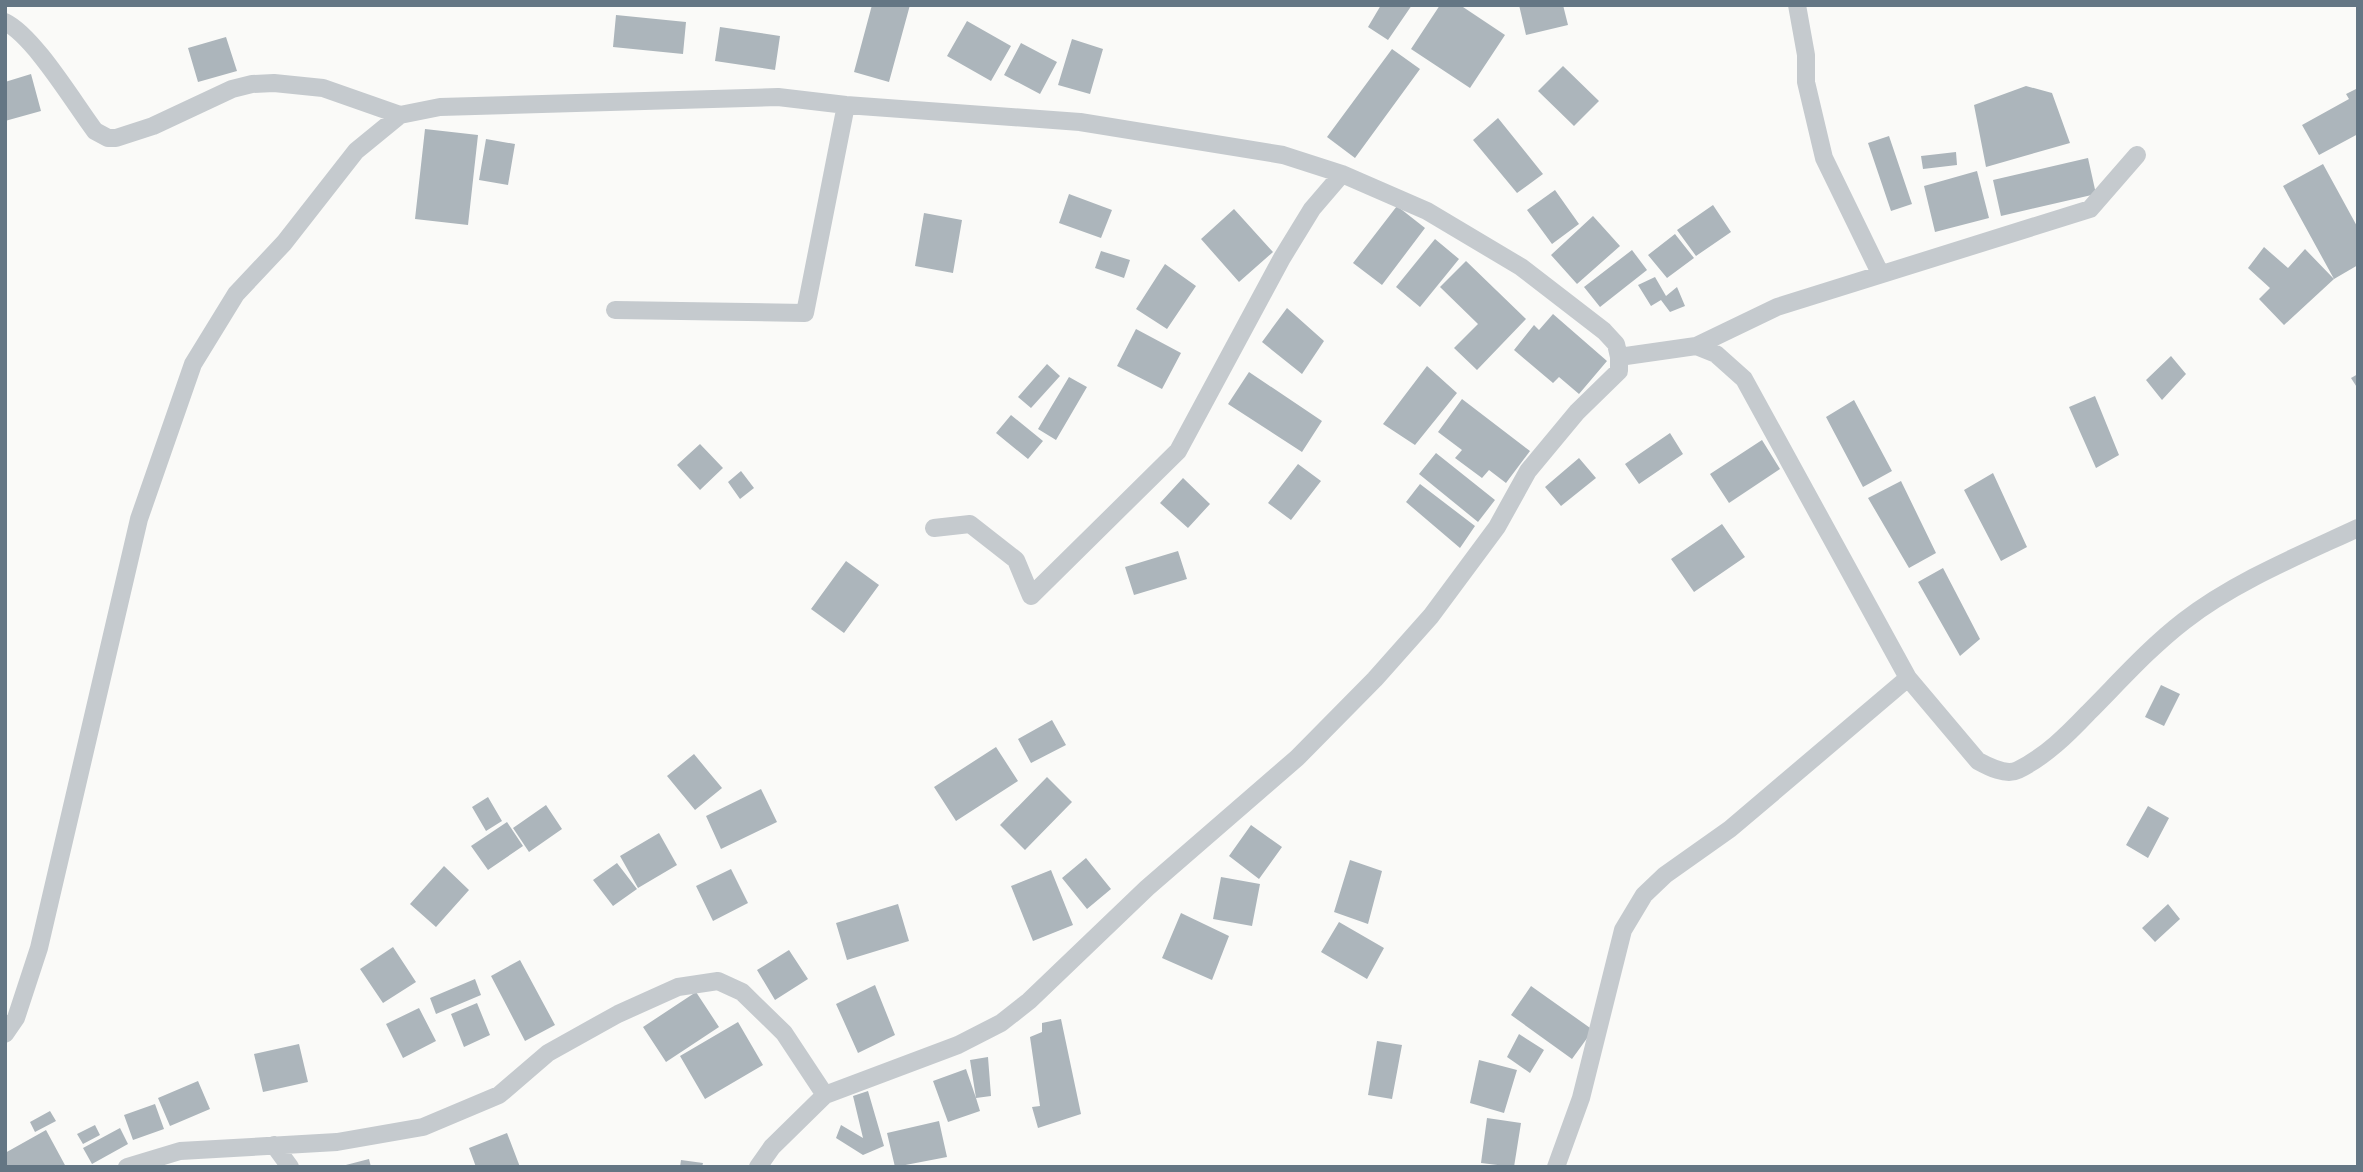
<svg xmlns="http://www.w3.org/2000/svg" width="2363" height="1172" font-family="Lato,sans-serif">
	<style>
		.building { fill: #acb5bb }
		.lines { fill: none; stroke-linecap: round; stroke-linejoin: round }
		.minor { stroke: #c5cace; stroke-width: 18 }
	</style>
	<rect width="100%" height="100%" fill="#fafaf8"/>
	<path class="building" d="M872,5H910L889,82L854,72Z
		M1381,5H1412L1388,40L1368,27Z
		M1440,5H1460L1505,35L1470,88L1411,49Z
		M1519,5H1563L1568,25L1526,35Z
		M616,15L686,22L683,54L613,47Z
		M967,21L1011,46L991,81L947,56Z
		M720,27L780,36L775,70L715,61Z
		M226,37L237,71L198,82L188,48Z
		M1072,39L1103,49L1090,94L1058,85Z
		M1021,43L1057,62L1040,94L1004,75Z
		M1392,49L1420,69L1355,158L1327,137Z
		M1563,66L1599,101L1574,126L1538,91Z
		M31,74L41,111L5,121V82Z
		M2026,86L2052,93L2070,143L1986,167L1974,105Z
		M2358,88V134L2319,155L2302,125L2349,99L2346,94Z
		M1498,118L1543,174L1517,193L1473,140Z
		M425,129L478,135L468,225L415,219Z
		M1889,136L1912,204L1891,211L1868,143Z
		M486,139L515,144L508,185L479,180Z
		M1956,152L1957,165L1923,169L1921,156Z
		M2088,158L2096,194L2001,216L1993,180Z
		M2323,164L2358,228V265L2334,279L2284,325L2259,299L2270,288L2248,268L2264,247L2288,268L2305,249L2334,279L2283,186Z
		M1977,171L1989,218L1935,232L1924,186Z
		M1555,190L1579,224L1552,244L1527,210Z
		M1069,194L1112,210L1101,238L1059,223Z
		M1713,205L1731,232L1696,256L1677,230Z
		M1397,206L1425,228L1382,285L1353,263Z
		M1234,209L1273,252L1239,282L1201,239Z
		M924,213L962,220L953,273L915,266Z
		M1593,216L1620,246L1577,284L1551,255Z
		M1675,234L1694,258L1667,278L1648,255Z
		M1435,239L1459,259L1420,307L1396,287Z
		M1632,250L1647,270L1600,307L1584,287Z
		M1101,251L1130,260L1124,278L1095,268Z
		M1466,261L1526,319L1477,370L1454,348L1478,324L1440,287Z
		M1165,264L1196,286L1167,329L1136,309Z
		M1655,277L1666,296L1677,287L1685,306L1670,312L1661,300L1651,306L1638,285Z
		M1287,308L1324,341L1302,374L1262,342Z
		M1553,314L1607,361L1579,394L1559,377L1553,383L1514,350L1534,325L1539,330Z
		M1136,329L1181,353L1162,389L1117,366Z
		M2171,356L2186,374L2162,400L2146,380Z
		M1047,364L1060,376L1031,408L1018,397Z
		M1427,366L1457,393L1415,445L1383,424Z
		M1249,372L1322,421L1302,452L1228,404Z
		M2358,374V389L2351,378Z
		M1069,377L1087,387L1056,440L1038,429Z
		M2095,396L2119,455L2096,468L2069,407Z
		M1462,399L1530,451L1506,483L1489,470L1482,478L1455,458L1462,450L1438,432Z
		M1854,400L1892,471L1863,487L1826,417Z
		M1011,415L1043,441L1028,459L996,433Z
		M1670,433L1683,454L1639,484L1625,464Z
		M1762,440L1780,469L1729,503L1710,474Z
		M700,444L723,468L700,490L677,465Z
		M1436,453L1495,500L1478,522L1419,474Z
		M1579,458L1596,478L1561,506L1545,487Z
		M1298,464L1321,481L1291,520L1268,503Z
		M741,471L754,488L740,499L728,482Z
		M1993,473L2027,547L2001,561L1964,490Z
		M1183,478L1210,504L1188,528L1160,503Z
		M1901,481L1936,553L1909,568L1868,498Z
		M1420,484L1475,526L1460,548L1406,502Z
		M1722,524L1745,557L1694,592L1671,559Z
		M1178,551L1187,579L1134,595L1125,567Z
		M846,561L879,585L844,633L811,609Z
		M1943,568L1980,639L1960,656L1918,582Z
		M2161,685L2180,694L2164,726L2145,717Z
		M1052,720L1066,745L1031,763L1018,739Z
		M996,747L1018,781L956,821L934,787Z
		M694,754L722,788L695,810L667,776Z
		M1047,777L1072,802L1025,850L1000,825Z
		M761,789L777,822L721,849L706,816Z
		M488,797L502,821L486,831L472,807Z
		M546,805L562,829L529,852L513,828Z
		M2148,806L2169,818L2148,858L2126,845Z
		M507,822L523,846L488,870L471,846Z
		M1251,825L1282,847L1259,879L1229,856Z
		M659,833L677,865L638,888L620,856Z
		M1086,858L1111,889L1087,909L1062,878Z
		M1350,860L1382,871L1368,924L1334,912Z
		M617,863L637,889L613,906L593,880Z
		M444,866L469,890L436,927L410,904Z
		M731,869L748,903L713,921L696,886Z
		M1051,870L1073,925L1033,941L1011,886Z
		M1221,877L1260,884L1252,926L1213,919Z
		M898,904L909,941L847,960L836,923Z
		M2168,904L2180,919L2155,942L2142,928Z
		M1181,913L1229,936L1212,980L1162,958Z
		M1339,922L1384,948L1367,979L1321,952Z
		M393,947L416,982L383,1003L360,969Z
		M789,950L808,979L775,1000L757,970Z
		M520,960L555,1025L525,1041L491,976Z
		M475,979L481,995L436,1014L430,998Z
		M875,985L895,1035L858,1053L836,1004Z
		M1531,986L1593,1030L1572,1059L1511,1015Z
		M696,992L719,1027L666,1062L643,1027Z
		M477,1003L490,1035L464,1047L451,1014Z
		M419,1008L436,1041L403,1058L386,1024Z
		M1061,1019L1081,1114L1038,1128L1032,1107L1040,1106L1030,1037L1042,1032V1023Z
		M738,1022L763,1065L705,1099L680,1056Z
		M1519,1034L1544,1050L1530,1073L1507,1057Z
		M1377,1041L1402,1045L1392,1099L1368,1095Z
		M299,1044L308,1082L263,1092L254,1054Z
		M988,1057L991,1096L976,1098L980,1111L948,1122L933,1081L966,1069L976,1098L970,1060Z
		M1479,1060L1517,1070L1504,1113L1470,1103Z
		M198,1081L210,1109L170,1126L158,1098Z
		M868,1091L884,1146L863,1155L836,1138L841,1125L863,1138L853,1096Z
		M155,1104L164,1129L133,1140L124,1115Z
		M50,1111L56,1121L35,1132L30,1122Z
		M1487,1118L1521,1123L1514,1167L1481,1163Z
		M939,1121L947,1157L895,1167L887,1133Z
		M95,1125L100,1135L83,1144L77,1134Z
		M120,1128L128,1144L92,1164L83,1148Z
		M46,1130L66,1167H5V1153Z
		M507,1133L520,1167H476L469,1148Z
		M369,1159L371,1167H342V1166Z
		M681,1160L703,1163L702,1167H680Z"/>
	<g class="lines">
		<path class="minor" d="M1797,5L1806,55V82L1824,158L1880,273
			M5,22C34,36 74,103 95,131L108,138H116L153,126L232,89L252,84L274,83L323,88L400,115
			M615,310L805,313L846,105
			M1696,346L1777,307L2090,209L2137,155
			M1619,357L1696,346L1716,354L1744,379L1908,678L1978,761C1989,767 2006,776 2018,770C2046,756 2067,735 2088,713C2119,682 2149,648 2184,621C2234,582 2300,555 2358,528
			M934,528L970,524L1016,560L1031,596L1178,451L1282,258L1312,209L1342,174
			M5,1034L16,1018L39,948L139,519L193,364L236,294L284,243L356,151L400,115L440,107L778,97L846,105L1080,122L1283,155L1342,174L1427,211L1521,267L1604,331L1616,344L1619,357V371L1577,412L1528,471L1497,527L1431,616L1375,679L1297,758L1147,888L1029,1001L1001,1023L958,1045L825,1095L772,1147L758,1167
			M274,1145L290,1167
			M127,1167L180,1151L337,1142L423,1127L499,1095L548,1053L618,1014L678,987L718,981L742,992L784,1033L825,1095
			M1556,1167L1581,1098L1623,930L1644,895L1665,875L1730,829L1908,678"/>
	</g>
	<rect width="2363" height="1172" fill="none" stroke="#647684" stroke-width="14"/>
</svg>
